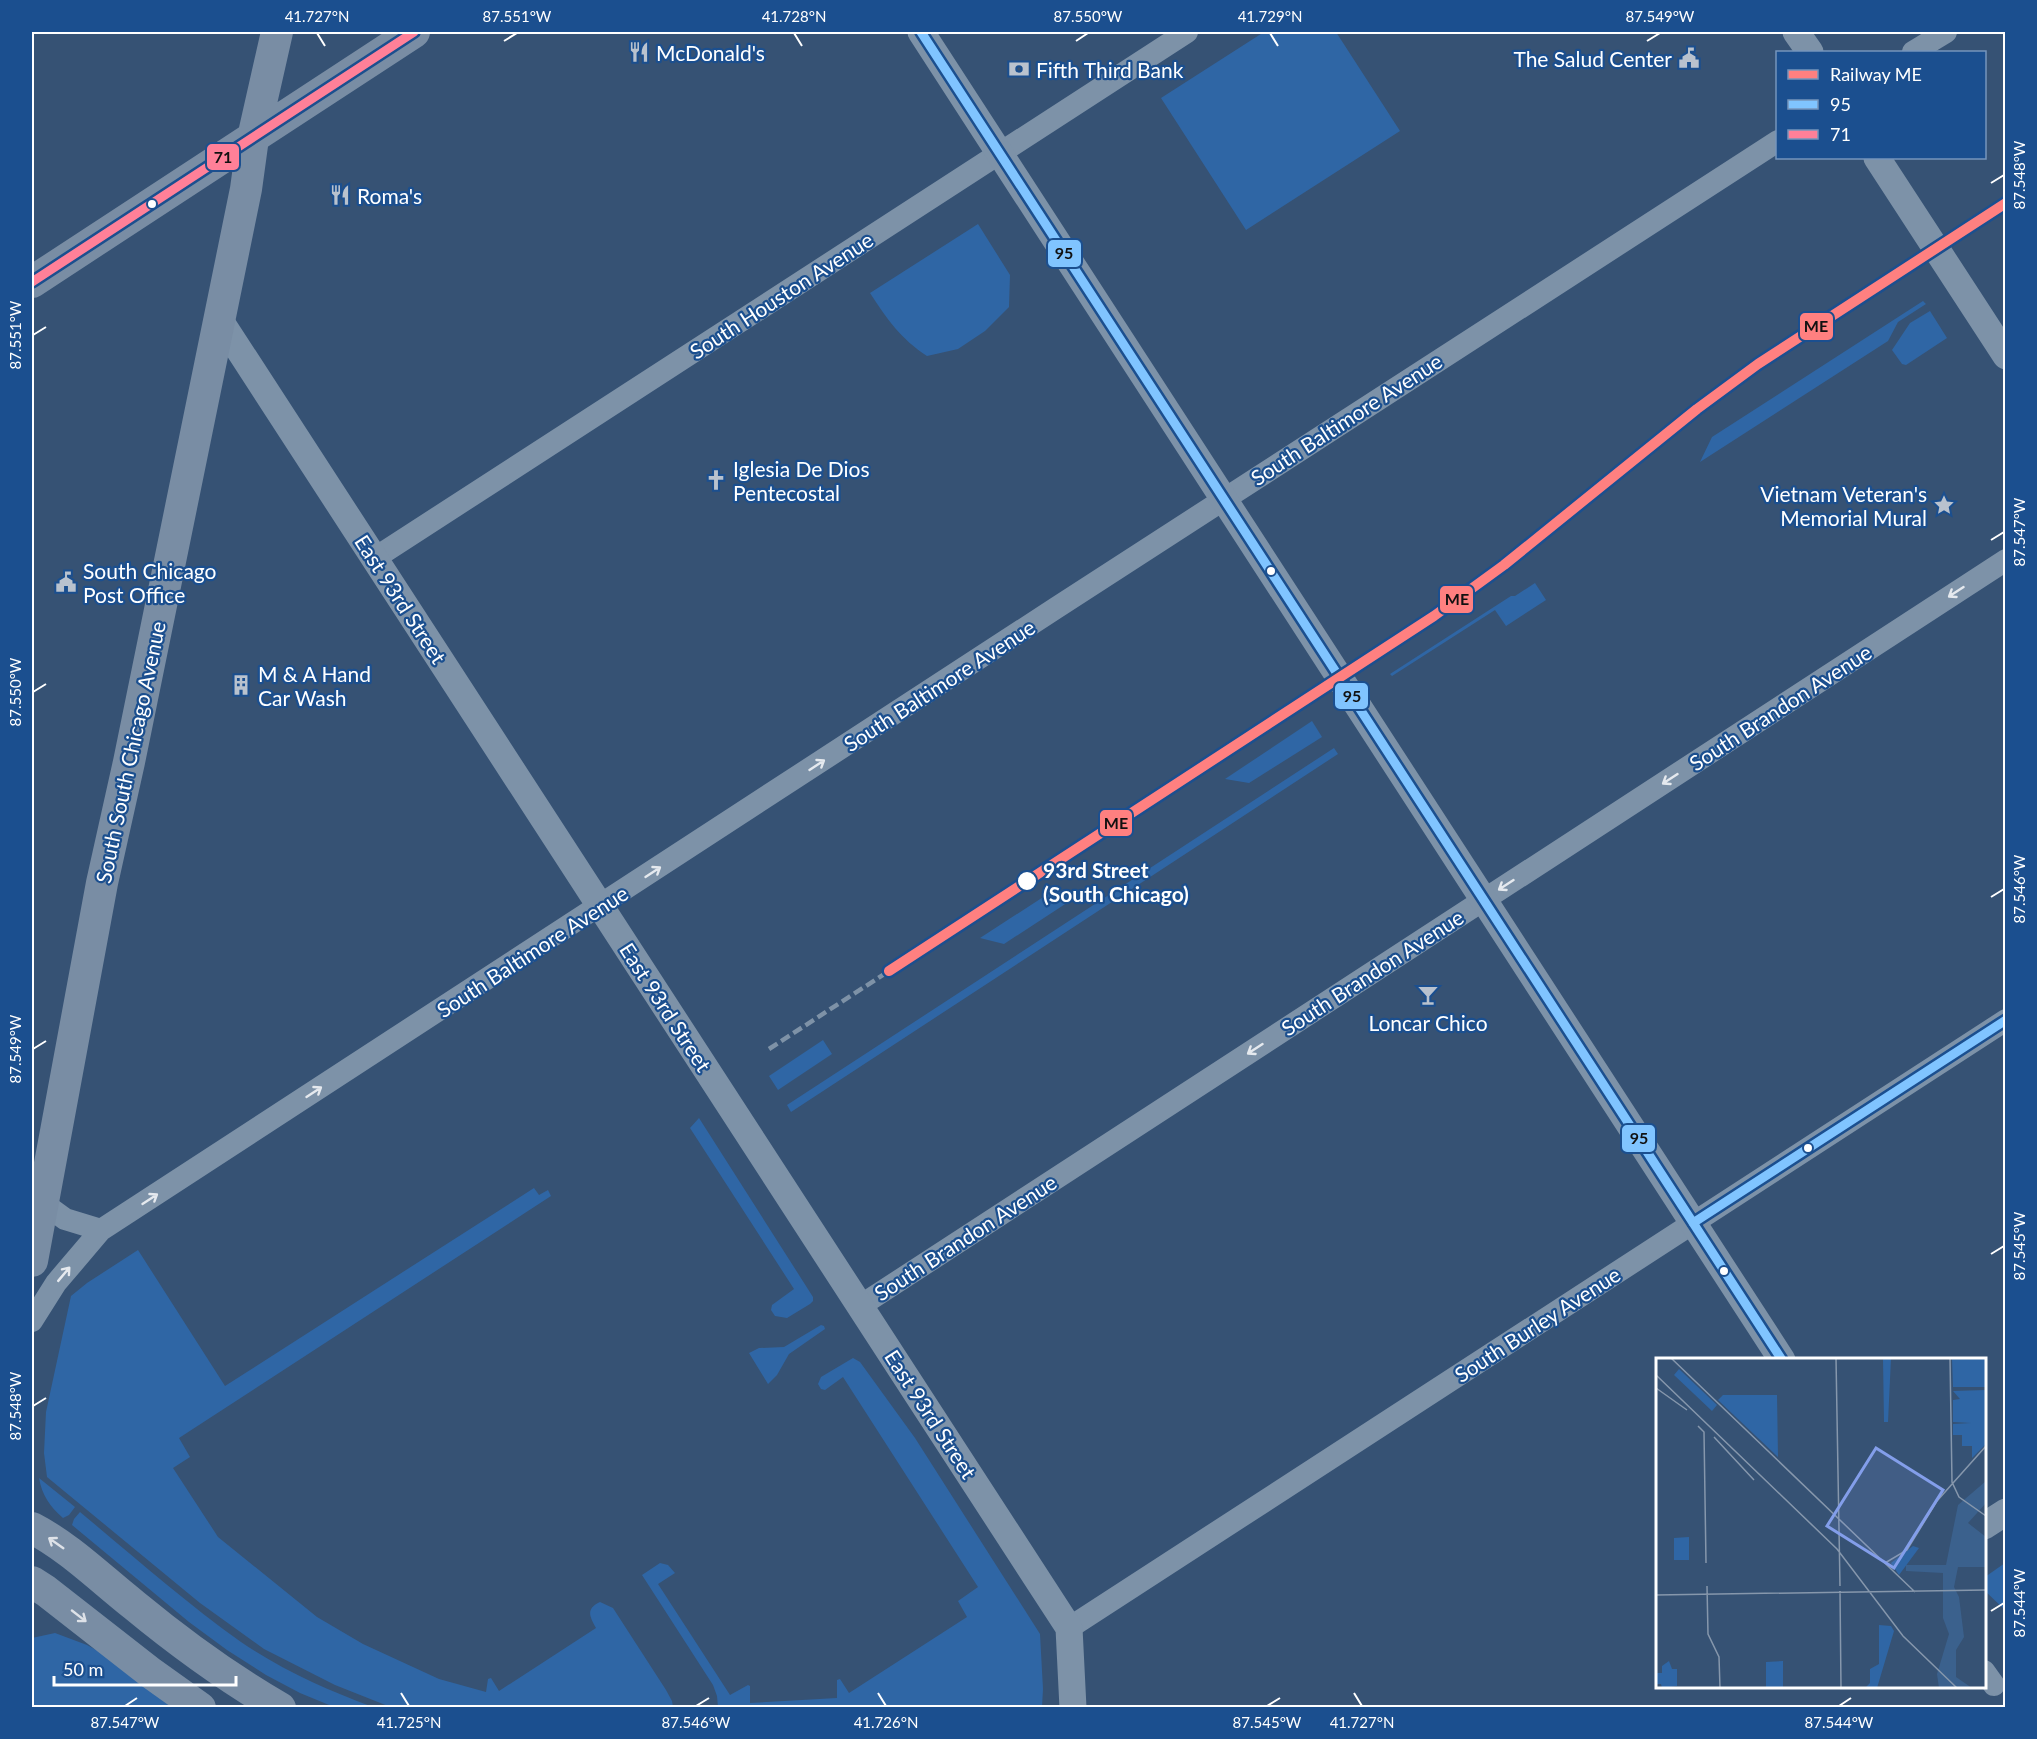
<svg xmlns="http://www.w3.org/2000/svg" width="2037" height="1739" font-family="Lato,sans-serif">
	<style>
		.green { fill: #2f66a5 }
		.lines { fill: none; stroke-linecap: round; stroke-linejoin: round }
		.minor { stroke: #7d92a8; stroke-width: 22 }
		.tertiary { stroke: #7d92a8; stroke-width: 27 }
		.secondary { stroke: #798da4; stroke-width: 32 }
		.rail { stroke: #7e92a7; stroke-width: 4.5; stroke-dasharray: 10 4.5; stroke-linecap: butt }
		.bus-1-casing { stroke: #1b4f8f; stroke-width: 14 }
		.bus-2-casing { stroke: #1b4f8f; stroke-width: 14 }
		.bus-1 { stroke: #80c4ff; stroke-width: 9 }
		.bus-2 { stroke: #ff8098; stroke-width: 9 }
		.rail-1-casing { stroke: #1b4f8f; stroke-width: 15 }
		.rail-1 { stroke: #ff8080; stroke-width: 10 }
		.oneway { stroke: #e5e9ee }
		.oneway2 { stroke: #dee2e8 }
		.ticks { fill: none; stroke: #fff; stroke-width: 2 }
		.bus-dot { fill: #fff; stroke: #1b4f8f; stroke-width: 2 }
		.labels { text-anchor: middle; dominant-baseline: central; stroke-width: 4.5; stroke-linejoin: round; paint-order: stroke }
		.poi-label { font-size: 21px; fill: #fff; stroke: #1b4f8f; text-anchor: start }
		.street-label { font-size: 21px; fill: #fff; stroke: #1b4f8f }
		.stop-label { font-size: 21px; font-weight: bold; fill: #fff; stroke: #1b4f8f; text-anchor: start }
		.inset-road { fill: none; stroke: #8697ac; stroke-width: 1.5 }
		.view { fill: #839eea; fill-opacity: 0.15; stroke: #839eea; stroke-width: 3 }
		.inset-edge { fill: none; stroke: #fff; stroke-width: 3 }
		.line-badge { stroke: #1b4f8f; stroke-width: 2 }
		.pale-badge-label { font-size: 16px; text-anchor: middle; font-weight: bold; fill: #111 }
		.neatline { fill: none; stroke: #fff; stroke-width: 2 }
		.ticks-label { font-size: 15px; text-anchor: middle; fill: #fff }
	</style>
	<rect width="100%" height="100%" fill="#365274"/>
	<path class="green" d="M1264,32H1336L1400,131L1246,230L1161,98Z
		M978,224L1010,275L1009,307L985,331L958,349L927,356C901,339 887,319 870,293Z
		M1923,301L1926,304L1898,322L1888,341L1700,462L1712,437Z
		M1930,311L1947,338L1906,365L1902,364L1892,350L1910,323Z
		M1535,583L1546,600L1506,626L1495,610L1392,676L1390,674L1511,596H1515Z
		M1312,721L1322,737L1249,783L1225,779Z
		M1334,748L1338,754L791,1112L787,1105Z
		M1054,890L1079,895L1004,944L980,938Z
		M823,1040L832,1054L778,1090L769,1076Z
		M699,1118L813,1297V1301L810,1304L787,1318L775,1316L771,1310L772,1305L794,1289L690,1128Z
		M534,1188L539,1195L548,1190L551,1196L179,1438L190,1457L173,1468L218,1537L317,1617L363,1644L439,1679L486,1692L488,1679L491,1678L499,1691L596,1628C590,1617 585,1609 600,1602L613,1608L666,1690L672,1701L673,1707L393,1708L335,1685L264,1649L200,1603L47,1477L44,1453L46,1412L71,1296L87,1283L138,1250L225,1386Z
		M821,1325L824,1326L825,1329L789,1354L777,1375L768,1384L749,1353L759,1348L784,1347Z
		M853,1358L860,1362L915,1438L1040,1634L1043,1689L1042,1707H718L717,1696L713,1685L642,1575L660,1563L668,1565L675,1573L658,1584L730,1695L748,1685L750,1686V1703L837,1698V1680L840,1679L849,1693L967,1617L958,1601L978,1587L843,1377L825,1390L821,1389L818,1384L821,1377Z
		M39,1478L75,1507L69,1515L63,1518C50,1507 42,1495 39,1478Z
		M80,1512C133,1556 185,1602 241,1642C282,1670 327,1690 373,1707H334L300,1693L266,1675L227,1650L189,1622L72,1525L74,1519Z
		M2005,1563V1610L1984,1590L1985,1577Z
		M55,1633L87,1645L111,1658L171,1707L32,1708V1638Z"/>
	<g class="lines">
		<path class="minor" d="M1913,52L1946,32
			M375,558L1187,32
			M43,1203L65,1219L101,1230
			M860,1306L2006,560
			M32,1321L56,1283L101,1230L1056,608L1778,141
			M1069,1628L2006,1020
			M1984,1671L1994,1685"/>
		<path class="tertiary" d="M921,32L1782,1360
			M1796,32L1810,52
			M1877,158L2006,356
			M219,319L1069,1628L1073,1708
			M1984,1526L2006,1512"/>
		<path class="secondary" d="M32,282L414,32
			M32,1261L102,883L129,762L246,189L253,138L277,32
			M32,1528C69,1547 101,1579 134,1605C180,1643 228,1678 280,1708
			M32,1582L46,1591L151,1673L200,1708"/>
		<path class="rail" d="M769,1049L889,971"/>
		<g class="bus-1-casing">
			<path id="bus-1" d="M921,32L1782,1360
				M1693,1223L2006,1020"/>
		</g>
		<g class="bus-2-casing">
			<path id="bus-2" d="M32,282L414,32"/>
		</g>
		<use href="#bus-1" class="bus-1"/>
		<use href="#bus-2" class="bus-2"/>
		<g class="rail-1-casing">
			<path id="rail-1" d="M889,971L1434,616L1504,565L1697,409L1758,364L2006,203"/>
		</g>
		<use href="#rail-1" class="rail-1"/>
	</g>
	<defs><path id="oneway-shaft" d="M-6 0H5M1.5-3L5.5 0L1.5 3" fill="none" stroke-width="1.6" stroke-linecap="round" stroke-linejoin="round" transform="scale(1.5)"/></defs>
	<g class="oneway">
		<use href="#oneway-shaft" transform="translate(1956 592) rotate(147)"/>
		<use href="#oneway-shaft" transform="translate(817 765) rotate(-33)"/>
		<use href="#oneway-shaft" transform="translate(1670 779) rotate(147)"/>
		<use href="#oneway-shaft" transform="translate(653 872) rotate(-33)"/>
		<use href="#oneway-shaft" transform="translate(1506 885) rotate(147)"/>
		<use href="#oneway-shaft" transform="translate(1255 1049) rotate(147)"/>
		<use href="#oneway-shaft" transform="translate(314 1092) rotate(-33)"/>
		<use href="#oneway-shaft" transform="translate(150 1199) rotate(-33)"/>
		<use href="#oneway-shaft" transform="translate(64 1274) rotate(-50)"/>
	</g>
	<g class="oneway2">
		<use href="#oneway-shaft" transform="translate(56 1543) rotate(-145)"/>
		<use href="#oneway-shaft" transform="translate(79 1616) rotate(38)"/>
	</g>
	<path class="ticks" d="M317,33L325,46M794,33L802,46M1270,33L1278,46M504,41L517,33M1076,41L1088,33M1647,41L1660,33M1991,183L2004,175M33,335L46,327M1991,540L2004,532M33,692L46,684M1991,897L2004,889M33,1049L46,1041M1991,1254L2004,1246M33,1406L46,1398M1991,1611L2004,1603M401,1693L409,1706M878,1693L886,1706M1354,1693L1362,1706M125,1706L137,1698M696,1706L709,1698M1267,1706L1280,1698M1839,1706L1851,1698"/>
	<defs>
		<g id="restaurant-bare" transform="scale(1.62)"><path d="M-5-6h1v4h1v-4h1v4h1v-4h1v5L-1.5 .5V6h-2V.5L-5-1ZM5-6V6H3V1.5H1.5Q1.5-4 5-6Z" fill="#b9c2ce" stroke="#1b4f8f" stroke-width="2.5" paint-order="stroke"/></g>
		<g id="civic-bare" transform="scale(1.62)"><path d="M-.6-6.5H3V-4.5H.6V-3L4-1V1h2V6H-6V1h2V-1L-.6-3ZM-1.2 2.5V6h2.4V2.5Z" fill="#b9c2ce" stroke="#1b4f8f" stroke-width="2.5" paint-order="stroke"/></g>
		<g id="bank-bare" transform="scale(1.62)"><path d="M-6-4H6V4H-6ZM0-2.3a2.3 2.3 0 1 0 0 4.6a2.3 2.3 0 1 0 0-4.6Z" fill="#b9c2ce" stroke="#1b4f8f" stroke-width="2.5" paint-order="stroke"/></g>
		<g id="church-bare" transform="scale(1.62)"><path d="M-1.2-6h2.4v3.5h3.3v2.4h-3.3V6h-2.4V-.1h-3.3v-2.4h3.3Z" fill="#b9c2ce" stroke="#1b4f8f" stroke-width="2.5" paint-order="stroke"/></g>
		<g id="sight-bare" transform="scale(1.62)"><path d="M0-6L1.8-2.2L6-1.7L2.9 1.2L3.7 5.4L0 3.3L-3.7 5.4L-2.9 1.2L-6-1.7L-1.8-2.2Z" fill="#b9c2ce" stroke="#1b4f8f" stroke-width="2.5" paint-order="stroke"/></g>
		<g id="building-bare" transform="scale(1.62)"><path d="M-4-6H4V6H1V3H-1V6H-4ZM-2.5-4.3h1.7v1.8h-1.7ZM.8-4.3h1.7v1.8H.8ZM-2.5-1h1.7V.8h-1.7ZM.8-1h1.7V.8H.8Z" fill="#b9c2ce" stroke="#1b4f8f" stroke-width="2.5" paint-order="stroke"/></g>
		<g id="bar-bare" transform="scale(1.62)"><path d="M-6-5H6L.8 .8V4.5H3.5V6h-7V4.5H-.8V.8Z" fill="#b9c2ce" stroke="#1b4f8f" stroke-width="2.5" paint-order="stroke"/></g>
	</defs>
	<g fill-rule="evenodd">
		<use href="#restaurant-bare" x="639" y="52"/>
		<use href="#civic-bare" x="1689" y="58"/>
		<use href="#bank-bare" x="1019" y="69"/>
		<use href="#restaurant-bare" x="340" y="195"/>
		<use href="#church-bare" x="716" y="480"/>
		<use href="#sight-bare" x="1944" y="505"/>
		<use href="#civic-bare" x="66" y="582"/>
		<use href="#building-bare" x="241" y="685"/>
		<use href="#bar-bare" x="1428" y="995"/>
	</g>
	<g class="bus-dot">
		<circle cx="152" cy="204" r="5"/>
		<circle cx="1271" cy="571" r="5"/>
		<circle cx="1027" cy="881" r="10"/>
		<circle cx="1808" cy="1148" r="5"/>
		<circle cx="1724" cy="1271" r="5"/>
	</g>
	<g class="labels">
		<g class="poi-label">
			<text x="656" y="52">McDonald's</text>
			<text x="1672" y="58" text-anchor="end">The Salud Center</text>
			<text x="1036" y="69">Fifth Third Bank</text>
			<text x="357" y="195">Roma's</text>
			<text x="733" y="468">Iglesia De Dios<tspan x="733" dy="24">Pentecostal</tspan></text>
			<text x="1927" y="493" text-anchor="end">Vietnam Veteran's<tspan x="1927" dy="24">Memorial Mural</tspan></text>
			<text x="83" y="570">South Chicago<tspan x="83" dy="24">Post Office</tspan></text>
			<text x="258" y="673">M &amp; A Hand<tspan x="258" dy="24">Car Wash</tspan></text>
			<text x="1428" y="1022" text-anchor="middle">Loncar Chico</text>
		</g>
		<g class="street-label">
			<text transform="translate(781 295) rotate(-33)">South Houston Avenue</text>
			<text transform="translate(1346 419) rotate(-33)">South Baltimore Avenue</text>
			<text transform="translate(401 599) rotate(57)">East 93rd Street</text>
			<text transform="translate(939 685) rotate(-33)">South Baltimore Avenue</text>
			<text transform="translate(1780 707) rotate(-33)">South Brandon Avenue</text>
			<text transform="translate(130 752) rotate(-78)">South South Chicago Avenue</text>
			<text transform="translate(532 951) rotate(-33)">South Baltimore Avenue</text>
			<text transform="translate(1372 972) rotate(-33)">South Brandon Avenue</text>
			<text transform="translate(666 1007) rotate(57)">East 93rd Street</text>
			<text transform="translate(965 1237) rotate(-33)">South Brandon Avenue</text>
			<text transform="translate(1537 1324) rotate(-33)">South Burley Avenue</text>
			<text transform="translate(931 1414) rotate(57)">East 93rd Street</text>
		</g>
		<g class="stop-label">
			<text x="1043" y="869">93rd Street<tspan x="1043" dy="24">(South Chicago)</tspan></text>
		</g>
	</g>
	<g transform="translate(1656 1358)">
		<rect width="330" height="330" fill="#365274"/>
		<path d="M227,0H235L232,64H228ZM296,0H329L330,29H297ZM23,11L61,47L56,53L18,17ZM330,32V86L316,100V88H306V77H297V66L315,65L297,64V42L304,41L297,33ZM67,37H121L122,99L62,42ZM33,179V202H18V180ZM257,188L263,190L243,217L235,205ZM223,267L235,268L238,273L221,330H209L214,325V311L223,306ZM13,303L16,311H21V328L6,330L5,326H0V315H6V308ZM127,303V330H110V304Z" fill="#2f66a5"/>
		<path d="M330,123V145L312,165L330,179V209H302L298,229L303,239L308,279L300,292V319L316,330H283L281,316L293,276L287,260V215L250,213V207H290L302,147Z" fill="#3b618d"/>
		<path class="inset-road" d="M15,0L259,234M180,0L184,228M294,0L296,124L303,139L330,158M0,17L181,191L247,278L301,330M0,30L31,52M42,68L48,74L50,205M58,79L98,122M229,205L251,192L281,143L330,88M51,228L52,276L63,299L64,330M184,233L185,330M0,237L330,232"/>
		<path class="view" d="M220,90L287,132L238,210L171,168Z"/>
		<rect width="330" height="330" class="inset-edge"/>
	</g>
	<g class="line-badge">
		<rect x="206" y="143" width="34" height="28" rx="6" fill="#ff8098"/>
		<rect x="1047" y="239" width="35" height="29" rx="6" fill="#80c4ff"/>
		<rect x="1799" y="312" width="35" height="29" rx="6" fill="#ff8080"/>
		<rect x="1439" y="585" width="35" height="29" rx="6" fill="#ff8080"/>
		<rect x="1334" y="682" width="35" height="28" rx="6" fill="#80c4ff"/>
		<rect x="1099" y="809" width="34" height="28" rx="6" fill="#ff8080"/>
		<rect x="1621" y="1124" width="35" height="29" rx="6" fill="#80c4ff"/>
	</g>
	<g class="pale-badge-label">
		<text x="223" y="163">71</text>
		<text x="1064" y="259">95</text>
		<text x="1816" y="332">ME</text>
		<text x="1457" y="605">ME</text>
		<text x="1352" y="702">95</text>
		<text x="1116" y="829">ME</text>
		<text x="1639" y="1144">95</text>
	</g>
	<rect width="2037" height="1739" fill="none" stroke="#1b4f8f" stroke-width="66"/>
	<rect x="1776" y="51" width="210" height="108" fill="#1b4f8f" stroke="#7695bc" stroke-width="1.5"/>
	<rect x="1788" y="70" width="30" height="9" fill="#ff8080" stroke="#7695bc" stroke-width="1.5"/>
	<text x="1830" y="81" font-size="18" fill="#ffffff">Railway ME</text>
	<rect x="1788" y="100" width="30" height="9" fill="#80c4ff" stroke="#7695bc" stroke-width="1.5"/>
	<text x="1830" y="111" font-size="18" fill="#ffffff">95</text>
	<rect x="1788" y="130" width="30" height="9" fill="#ff8098" stroke="#7695bc" stroke-width="1.5"/>
	<text x="1830" y="141" font-size="18" fill="#ffffff">71</text>
	<path d="M54 1676v9h182v-9" fill="none" stroke="#ffffff" stroke-width="3"/>
	<text x="63" y="1676" font-size="18" fill="#ffffff" stroke="#1b4f8f" stroke-width="4.5" paint-order="stroke">50 m</text>
	<rect x="33" y="33" width="1971" height="1673" class="neatline"/>
	<g class="ticks-label">
		<text x="317" y="22">41.727°N</text>
		<text x="517" y="22">87.551°W</text>
		<text x="794" y="22">41.728°N</text>
		<text x="1088" y="22">87.550°W</text>
		<text x="1270" y="22">41.729°N</text>
		<text x="1660" y="22">87.549°W</text>
		<text transform="translate(2020 175) rotate(-90)" y="5">87.548°W</text>
		<text transform="translate(16 335) rotate(-90)" y="5">87.551°W</text>
		<text transform="translate(2020 532) rotate(-90)" y="5">87.547°W</text>
		<text transform="translate(16 692) rotate(-90)" y="5">87.550°W</text>
		<text transform="translate(2020 889) rotate(-90)" y="5">87.546°W</text>
		<text transform="translate(16 1049) rotate(-90)" y="5">87.549°W</text>
		<text transform="translate(2020 1246) rotate(-90)" y="5">87.545°W</text>
		<text transform="translate(16 1406) rotate(-90)" y="5">87.548°W</text>
		<text transform="translate(2020 1603) rotate(-90)" y="5">87.544°W</text>
		<text x="125" y="1728">87.547°W</text>
		<text x="409" y="1728">41.725°N</text>
		<text x="696" y="1728">87.546°W</text>
		<text x="886" y="1728">41.726°N</text>
		<text x="1267" y="1728">87.545°W</text>
		<text x="1362" y="1728">41.727°N</text>
		<text x="1839" y="1728">87.544°W</text>
	</g>
</svg>
